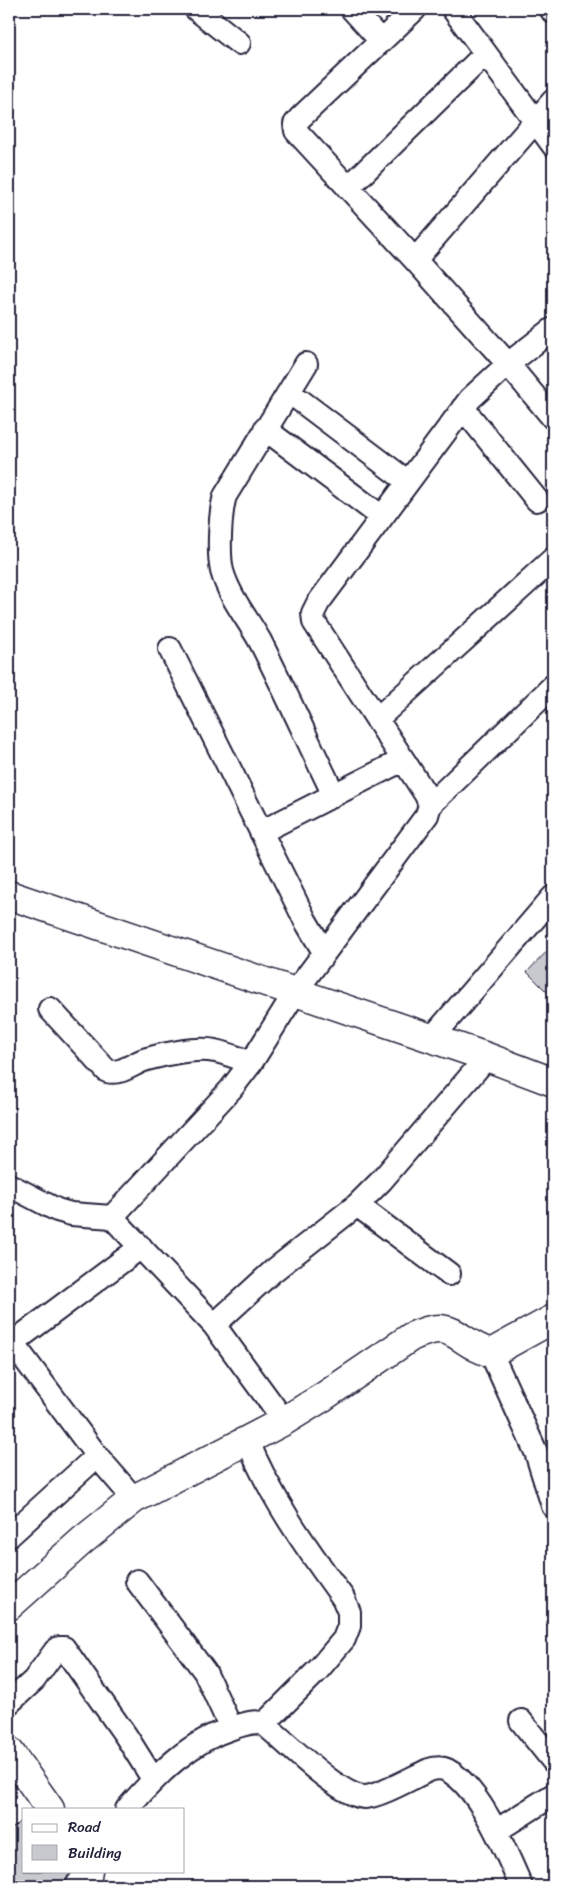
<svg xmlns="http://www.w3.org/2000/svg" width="562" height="1895" font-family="Sriracha,sans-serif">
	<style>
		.building { fill: #c8c8cf; stroke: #22223b }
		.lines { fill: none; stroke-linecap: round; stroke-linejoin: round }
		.minor-casing { stroke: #22223b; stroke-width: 26 }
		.major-casing { stroke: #22223b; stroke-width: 31 }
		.minor { stroke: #fff; stroke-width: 22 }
		.major { stroke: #fff; stroke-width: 28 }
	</style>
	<rect width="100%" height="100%" fill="#fff"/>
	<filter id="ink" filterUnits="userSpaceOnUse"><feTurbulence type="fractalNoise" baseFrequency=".02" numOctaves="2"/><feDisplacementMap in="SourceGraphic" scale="10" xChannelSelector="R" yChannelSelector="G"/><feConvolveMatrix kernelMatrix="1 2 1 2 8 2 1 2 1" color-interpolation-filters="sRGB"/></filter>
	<g filter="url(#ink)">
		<path class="building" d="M553,945V998L527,972Z
			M24,1817V1871H72L67,1877L65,1886H9V1832Z"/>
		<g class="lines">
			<g class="minor-casing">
				<path id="minor" d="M196,9L239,43
					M352,9L381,41
					M415,9L300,118L295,124L296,131L415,260L508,364L553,418
					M453,9L553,145
					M551,9L553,12
					M348,188L485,54
					M415,260L553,101
					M306,364L225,496C220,513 218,553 222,571C229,596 247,618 260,641C286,692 309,744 334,795
					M289,392L408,482
					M463,408L537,500
					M265,429L382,517
					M170,649L305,920L324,952
					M377,719L553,559
					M430,805L553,686
					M261,832L403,760
					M50,1009L107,1071C122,1075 133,1063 147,1059C164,1054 197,1047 215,1051C227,1053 240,1059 251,1063
					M432,1038L553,897
					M9,1185L57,1210L71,1214L112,1217L214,1325L284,1421
					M357,1205L449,1274
					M112,1217L231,1089L251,1063L296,991L427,815L430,805L426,795L314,622L313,613L318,603L470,399L508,364L553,329
					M214,1325L273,1271L357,1205L381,1181L487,1057
					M491,1353L536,1452L553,1506
					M247,1439C270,1497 306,1547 343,1598L349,1612V1626L344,1639L318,1670L264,1724
					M134,1499L97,1456L21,1354L17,1346L19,1338L141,1247
					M9,1536L97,1456
					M137,1581L205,1672L231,1728
					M9,1703L34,1680L55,1651L59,1648H64L126,1736L153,1779
					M521,1721L553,1761
					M127,1809C158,1774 189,1741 235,1727C245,1724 254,1720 264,1724C285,1741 340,1797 365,1797C381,1796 413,1777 429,1770C435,1768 441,1767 447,1770C480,1787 507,1854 521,1886
					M496,1831L553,1795"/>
			</g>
			<g class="major-casing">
				<path id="major" d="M9,895L487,1057L553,1082
					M9,1606L83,1540L134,1499L284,1421L323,1397L411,1337C457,1316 453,1342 491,1353L553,1319
					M9,1751L50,1809
					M80,1886L87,1877L88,1871"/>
			</g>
			<use href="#minor" class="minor"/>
			<use href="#major" class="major"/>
		</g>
	</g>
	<rect width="562" height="1895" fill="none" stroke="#fff" stroke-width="30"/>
	<rect x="15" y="15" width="532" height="1865" fill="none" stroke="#22223b" stroke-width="2" filter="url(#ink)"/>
	<rect x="22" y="1808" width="162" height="65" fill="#ffffff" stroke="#a7a7b1"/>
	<rect x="32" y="1824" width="25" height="8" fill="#ffffff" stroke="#a7a7b1"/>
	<text x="68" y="1832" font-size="15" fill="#22223b">Road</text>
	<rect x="32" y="1845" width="25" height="15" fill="#c8c8cf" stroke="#a7a7b1"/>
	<text x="68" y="1858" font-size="15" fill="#22223b">Building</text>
</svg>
